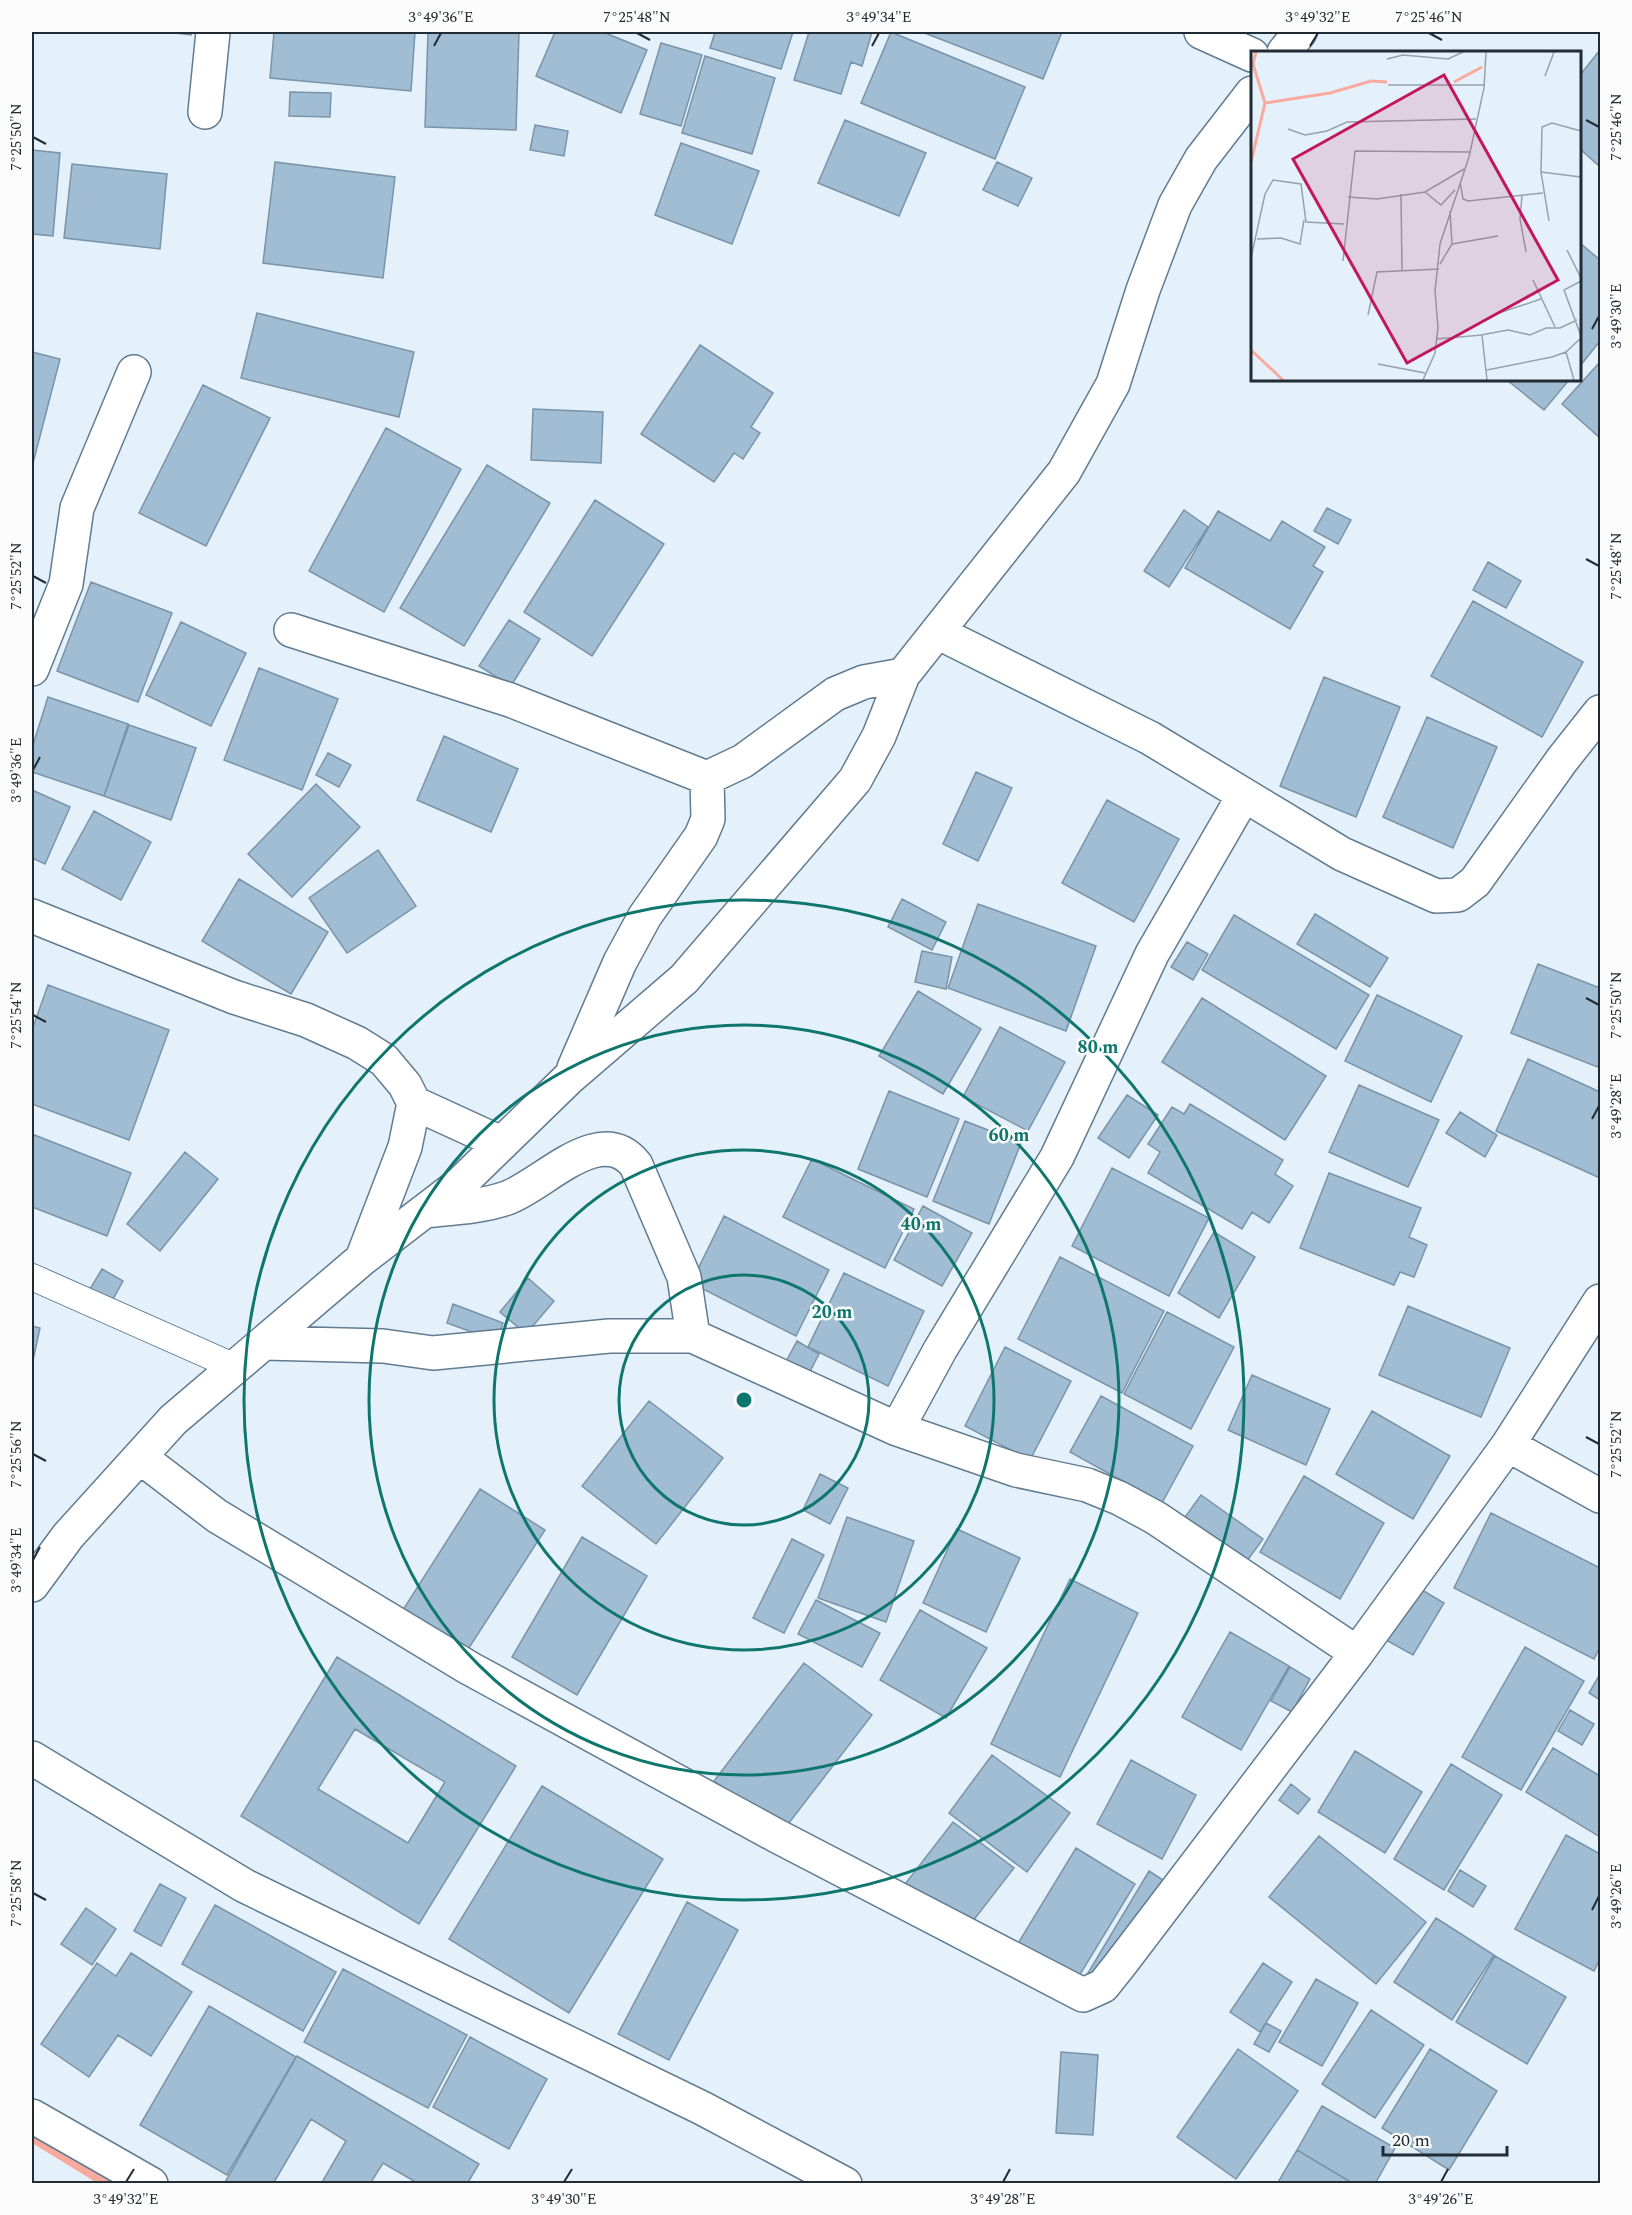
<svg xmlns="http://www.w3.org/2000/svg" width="1632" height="2215" font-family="Spectral,serif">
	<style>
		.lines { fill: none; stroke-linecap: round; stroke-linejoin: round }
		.stream { stroke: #f9aa9e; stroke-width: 12 }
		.building { fill: #a1bdd3; stroke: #7994a9; stroke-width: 1.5; fill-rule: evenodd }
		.service-casing { stroke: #617b90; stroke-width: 28 }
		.minor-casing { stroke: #617b90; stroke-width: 36 }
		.service { stroke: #fff; stroke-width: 26 }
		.minor { stroke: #fff; stroke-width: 33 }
		.ticks { fill: none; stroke: #202b34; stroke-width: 2 }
		.ring { fill: none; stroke: #0f766e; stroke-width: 3 }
		.inset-river { fill: none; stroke: #f9aa9e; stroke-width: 3 }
		.inset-road { fill: none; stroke: #96a2ab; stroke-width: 1.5 }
		.view { fill: #c2185b; fill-opacity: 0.15; stroke: #c2185b; stroke-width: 3 }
		.inset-edge { fill: none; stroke: #202b34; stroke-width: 3 }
		.centre { fill: #0f766e; stroke: #fcfcfc; stroke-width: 3 }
		.ring-label { font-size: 18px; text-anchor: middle; font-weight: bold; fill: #0f766e; stroke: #fcfcfc; stroke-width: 5; stroke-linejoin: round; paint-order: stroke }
		.neatline { fill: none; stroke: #202b34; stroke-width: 2 }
		.ticks-label { font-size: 15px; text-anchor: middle; fill: #202b34 }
	</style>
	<rect width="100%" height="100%" fill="#e5f1fa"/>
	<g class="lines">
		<path class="stream" d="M32,2136L110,2184"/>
	</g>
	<path class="building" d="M167,32H192L191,35Z
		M274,32H415L411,91L270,78Z
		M428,32H519L516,130L425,127Z
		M555,32H603L647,50L621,113L536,76Z
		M715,32H793L781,69L710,48Z
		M809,32H872L862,66L851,62L841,94L794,80Z
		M891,32L1025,87L995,159L861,103Z
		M922,32H1062L1043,79Z
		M661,43L702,55L681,126L640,114Z
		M1600,50V162L1598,165L1580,149V75Z
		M705,56L775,78L752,154L682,133Z
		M290,92L331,93L330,117L289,116Z
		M845,120L926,153L899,216L818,183Z
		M535,125L568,131L564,156L530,150Z
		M681,143L759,171L732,244L655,215Z
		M32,150L60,153L53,236L32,234Z
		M275,162L395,177L383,278L263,263Z
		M997,162L1032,178L1018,206L983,190Z
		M72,164L167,174L160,249L64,238Z
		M1580,243L1600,260V341L1580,366Z
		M257,313L414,352L399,417L241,378Z
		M700,345L773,393L751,427L760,433L743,459L734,453L714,482L641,434Z
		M32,352L60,359L32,467Z
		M1600,362V438L1562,404Z
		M1507,380H1569L1544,410Z
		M203,385L270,418L206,546L139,513Z
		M533,409L603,412L601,463L531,460Z
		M386,428L461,469L384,612L309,571Z
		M487,465L550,503L464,646L400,608Z
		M595,500L664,544L592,656L524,612Z
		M1327,508L1351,520L1338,544L1314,531Z
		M1184,510L1208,527L1169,587L1144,571Z
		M1218,511L1270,541L1282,521L1325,547L1313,566L1323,572L1290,629L1185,568Z
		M1488,562L1521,581L1506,608L1473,590Z
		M91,582L172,613L138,702L57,671Z
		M1473,601L1583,662L1542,737L1431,676Z
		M509,620L540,639L511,686L479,666Z
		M181,622L246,653L211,726L146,695Z
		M259,668L338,699L302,790L224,760Z
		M1324,677L1400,707L1356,817L1280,786Z
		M48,697L128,724L104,796L32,772V748Z
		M1427,717L1497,747L1453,848L1383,817Z
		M129,725L196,748L171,820L104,796Z
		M444,736L518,769L491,832L417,800Z
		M328,753L351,765L339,787L316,775Z
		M976,772L1012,788L978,861L943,844Z
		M316,784L360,827L292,897L248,854Z
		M32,790L70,807L45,864L32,858Z
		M1107,800L1179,839L1134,922L1062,883Z
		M94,811L151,842L121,900L62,869Z
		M378,850L416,906L347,953L309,898Z
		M239,879L328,932L291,994L202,941Z
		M902,899L946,922L932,950L888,927Z
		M978,904L1096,946L1066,1031L948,988Z
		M1315,914L1388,958L1370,987L1297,944Z
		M1234,915L1369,995L1336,1049L1202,970Z
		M1187,942L1208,954L1193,980L1171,967Z
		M922,951L952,957L946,989L915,982Z
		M1538,964L1600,988V1068L1511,1033Z
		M48,985L169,1030L129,1140L32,1104V1030Z
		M918,991L981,1029L943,1094L879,1056Z
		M1377,995L1462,1036L1431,1102L1345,1061Z
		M1202,998L1326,1076L1285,1140L1162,1062Z
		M1000,1027L1065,1062L1028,1131L963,1097Z
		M1528,1059L1600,1092V1178L1496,1131Z
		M1359,1085L1439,1120L1408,1187L1329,1152Z
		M889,1091L959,1119L927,1197L858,1169Z
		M1127,1095L1158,1115L1129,1158L1098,1138Z
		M1190,1104L1283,1160L1275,1174L1293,1186L1269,1223L1252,1212L1242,1229L1148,1173L1160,1152L1148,1144L1172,1107L1184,1114Z
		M1460,1112L1497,1135L1485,1157L1446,1133Z
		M965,1121L1021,1143L989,1224L933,1201Z
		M32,1134L131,1173L107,1236L32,1207Z
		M185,1152L218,1179L160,1251L127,1224Z
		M812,1159L914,1209L885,1268L783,1217Z
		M1112,1168L1209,1218L1169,1296L1072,1246Z
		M1329,1173L1421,1208L1409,1237L1427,1245L1414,1277L1400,1272L1394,1285L1300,1248Z
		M923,1206L972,1233L942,1286L894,1260Z
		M724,1216L829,1270L796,1336L691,1283Z
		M1214,1232L1255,1257L1219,1318L1178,1293Z
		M1060,1257L1164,1311L1122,1393L1018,1339Z
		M102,1269L123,1281L112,1301L90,1289Z
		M844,1273L924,1311L888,1386L808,1347Z
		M528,1278L554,1301L526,1334L500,1312Z
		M453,1304L503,1323L497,1341L447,1323Z
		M1408,1306L1510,1348L1481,1417L1379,1375Z
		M1167,1312L1234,1347L1191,1429L1124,1394Z
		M32,1326L40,1328L32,1365Z
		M797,1341L819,1354L806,1379L783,1367Z
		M1005,1347L1071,1381L1030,1460L965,1426Z
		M1252,1375L1330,1409L1306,1465L1228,1430Z
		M1101,1396L1193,1446L1162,1503L1070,1452Z
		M649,1401L723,1458L656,1544L582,1486Z
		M1372,1411L1450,1456L1413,1519L1336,1474Z
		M820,1474L848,1488L830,1524L803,1510Z
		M1304,1476L1384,1523L1340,1599L1260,1552Z
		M480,1489L545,1530L465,1654L401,1613Z
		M1201,1495L1263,1539L1241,1569L1180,1524Z
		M1491,1513L1600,1568V1647L1594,1659L1454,1588Z
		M847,1517L914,1541L886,1622L818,1598Z
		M957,1529L1020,1558L986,1632L923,1603Z
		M582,1537L647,1576L577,1695L512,1657Z
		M792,1539L824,1555L784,1633L753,1618Z
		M1070,1579L1138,1613L1060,1777L991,1744Z
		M1417,1587L1444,1603L1413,1655L1386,1640Z
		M816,1600L880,1633L862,1667L798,1634Z
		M920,1610L987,1648L946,1718L880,1680Z
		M1230,1632L1289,1666L1241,1750L1182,1717Z
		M1525,1647L1584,1681L1521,1790L1462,1757Z
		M337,1657L516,1766L419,1924L241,1816ZM355,1729L445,1782L408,1843L318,1789Z
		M804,1663L872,1715L782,1832L714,1781Z
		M1290,1667L1310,1679L1292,1712L1271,1701Z
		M1600,1674V1700L1589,1693Z
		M1570,1710L1594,1724L1582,1745L1558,1731Z
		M1553,1748L1600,1776V1837L1526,1792Z
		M1355,1751L1422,1792L1385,1853L1318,1812Z
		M992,1755L1070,1813L1027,1872L949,1813Z
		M1131,1760L1196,1795L1162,1859L1097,1824Z
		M1451,1764L1502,1795L1444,1890L1394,1859Z
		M1291,1784L1310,1799L1298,1814L1279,1800Z
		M542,1786L663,1859L569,2013L449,1939Z
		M953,1822L1014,1868L966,1930L905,1884Z
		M1566,1835L1600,1854V1959L1594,1971L1515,1929Z
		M1319,1836L1426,1922L1376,1984L1269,1897Z
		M1076,1848L1135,1884L1073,1986L1014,1950Z
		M1460,1870L1486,1886L1473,1907L1448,1891Z
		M1149,1871L1163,1880L1098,1987L1085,1978Z
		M160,1884L186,1898L161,1946L134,1931Z
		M687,1902L738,1930L669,2060L618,2034Z
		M215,1905L336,1972L303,2031L182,1964Z
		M86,1908L116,1929L92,1965L61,1944Z
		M1436,1918L1494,1955L1452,2020L1394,1982Z
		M131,1953L192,1992L151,2056L118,2035L89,2077L41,2044L97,1963L116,1976Z
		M1495,1956L1566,1997L1527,2064L1456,2022Z
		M1263,1963L1292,1982L1260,2032L1230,2012Z
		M343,1969L467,2035L428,2108L304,2042Z
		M1316,1979L1358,2003L1322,2066L1279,2042Z
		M209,2006L296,2057L227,2175L140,2125Z
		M1371,2010L1424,2045L1375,2118L1322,2084Z
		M1266,2023L1281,2031L1269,2052L1254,2044Z
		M470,2037L547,2079L509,2149L433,2107Z
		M1238,2049L1298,2091L1236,2179L1177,2137Z
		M1430,2049L1497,2091L1449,2170L1382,2128Z
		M1061,2052L1098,2055L1093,2135L1056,2133Z
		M297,2056L479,2164L467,2184H419L383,2163L370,2184H321L346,2141L311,2119L273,2184H224Z
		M1322,2106L1395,2148L1375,2184H1354L1297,2150Z
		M1297,2150L1354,2184H1277Z"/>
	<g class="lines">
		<g class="service-casing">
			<path id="service" d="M32,1277L235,1367"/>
		</g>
		<g class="minor-casing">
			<path id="minor" d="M1201,32L1252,55
				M1284,52L1300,32
				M205,112L213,32
				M291,630L510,700L707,778L743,761L835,694L864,682L903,675
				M937,632L1150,738L1342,854L1436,896L1458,895L1475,882L1562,760L1600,712
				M32,669L66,584L77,508L134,372
				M32,916L234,997L306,1020L357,1043L384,1060L405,1085L414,1103L405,1147L362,1259
				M574,1068L620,962L645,916L701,836L708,819L707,778
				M414,1103L501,1143
				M425,1211C453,1208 480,1207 507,1198C545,1184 600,1120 636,1165L684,1277L693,1336
				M264,1343L383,1346L433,1353L609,1336H693L897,1429L1016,1470L1087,1485L1119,1498L1156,1518L1357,1653
				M897,1429L940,1350L1057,1157L1152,954L1244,795
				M1508,1445L1600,1496
				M140,1457L217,1516L469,1668L777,1836L1083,1995L1103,1986L1119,1966L1357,1653L1508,1445L1600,1301
				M32,1585L68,1536L173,1420L362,1259L461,1183L569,1078L684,979L855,780L879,736L903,675L1064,472L1113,384L1143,290L1175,205L1201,159L1252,93
				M32,1758L245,1886L702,2108L845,2184
				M32,2116L151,2184"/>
		</g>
		<use href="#service" class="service"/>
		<use href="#minor" class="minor"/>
	</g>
	<path class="ticks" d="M637,33L650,40M1429,33L1442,40M434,46L441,33M872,46L879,33M1310,46L1318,33M1586,120L1599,127M33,137L46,144M1592,329L1599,316M1586,559L1599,566M33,576L46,583M33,770L40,757M1586,998L1599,1005M33,1015L46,1022M1592,1119L1599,1106M1586,1437L1599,1444M33,1454L46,1461M33,1560L40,1547M33,1893L46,1900M1592,1910L1599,1896M126,2182L134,2169M564,2182L572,2169M1003,2182L1010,2169M1441,2182L1448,2169"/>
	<g class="ring">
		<circle cx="744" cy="1400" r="125"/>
		<circle cx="744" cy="1400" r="250"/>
		<circle cx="744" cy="1400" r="375"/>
		<circle cx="744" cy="1400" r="500"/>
	</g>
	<g transform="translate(1251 51)">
		<rect width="330" height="330" fill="#e5f1fa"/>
		<path class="inset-river" d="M203,31L231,16M14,52L79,42L120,30L136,31M0,111L14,52L2,13L5,1M0,299L32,329"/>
		<path class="inset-road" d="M136,8L152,4L197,8L212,1M294,25L303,1M137,34H234M37,78L54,84L76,80L96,71L225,68M290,121L330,126M209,131L212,148L217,150L292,142M174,141L190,154L204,139M150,143L151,219M271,144L269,168L275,201M97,146L126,148L174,141L213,118M298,170L290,121L291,76L301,72L330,80M6,188L30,187L49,193L53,169M201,193L247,185M316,199L330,227M0,207L14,143L22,129L50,133L55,171L93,173M92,210L104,100L219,101M189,213L201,193L199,160M282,229L304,276M330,230L313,239L330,285M245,263L290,248M117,264L126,221L188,218M230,284L257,279L279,284L295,277H309L326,269M185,288L231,284L236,329M315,301L323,329M127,313L174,322M236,319L301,306L315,301L330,287M172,329L184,302L187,276L184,240L189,193L218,106L233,37L235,1"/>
		<path class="view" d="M193,24L307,229L156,312L42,108Z"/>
		<rect width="330" height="330" class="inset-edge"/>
	</g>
	<circle cx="744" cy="1400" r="9" class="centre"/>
	<g class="ring-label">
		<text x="1098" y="1053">80 m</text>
		<text x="1009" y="1141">60 m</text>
		<text x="921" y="1230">40 m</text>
		<text x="832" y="1318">20 m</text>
	</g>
	<rect width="1632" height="2215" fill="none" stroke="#fcfcfc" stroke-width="66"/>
	<path d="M1383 2146v9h124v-9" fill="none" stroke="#202b34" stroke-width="3"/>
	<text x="1392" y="2146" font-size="18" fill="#202b34" stroke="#fcfcfc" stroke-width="4.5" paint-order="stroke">20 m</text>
	<rect x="33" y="33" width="1566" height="2149" class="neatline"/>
	<g class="ticks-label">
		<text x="441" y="22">3°49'36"E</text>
		<text x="637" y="22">7°25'48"N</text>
		<text x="879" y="22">3°49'34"E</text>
		<text x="1318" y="22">3°49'32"E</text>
		<text x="1429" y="22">7°25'46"N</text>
		<text transform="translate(1616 127) rotate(-90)" y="5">7°25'46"N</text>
		<text transform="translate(16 137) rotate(-90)" y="5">7°25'50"N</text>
		<text transform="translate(1616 316) rotate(-90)" y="5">3°49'30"E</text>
		<text transform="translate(1616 566) rotate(-90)" y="5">7°25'48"N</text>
		<text transform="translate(16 576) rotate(-90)" y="5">7°25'52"N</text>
		<text transform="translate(16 770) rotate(-90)" y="5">3°49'36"E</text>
		<text transform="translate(1616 1005) rotate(-90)" y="5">7°25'50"N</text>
		<text transform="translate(16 1015) rotate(-90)" y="5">7°25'54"N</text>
		<text transform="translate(1616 1106) rotate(-90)" y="5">3°49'28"E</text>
		<text transform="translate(1616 1444) rotate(-90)" y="5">7°25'52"N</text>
		<text transform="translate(16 1454) rotate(-90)" y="5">7°25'56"N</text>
		<text transform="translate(16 1560) rotate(-90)" y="5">3°49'34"E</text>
		<text transform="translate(16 1893) rotate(-90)" y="5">7°25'58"N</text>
		<text transform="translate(1616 1896) rotate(-90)" y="5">3°49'26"E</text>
		<text x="126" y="2204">3°49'32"E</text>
		<text x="564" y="2204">3°49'30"E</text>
		<text x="1003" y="2204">3°49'28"E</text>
		<text x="1441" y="2204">3°49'26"E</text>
	</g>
</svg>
